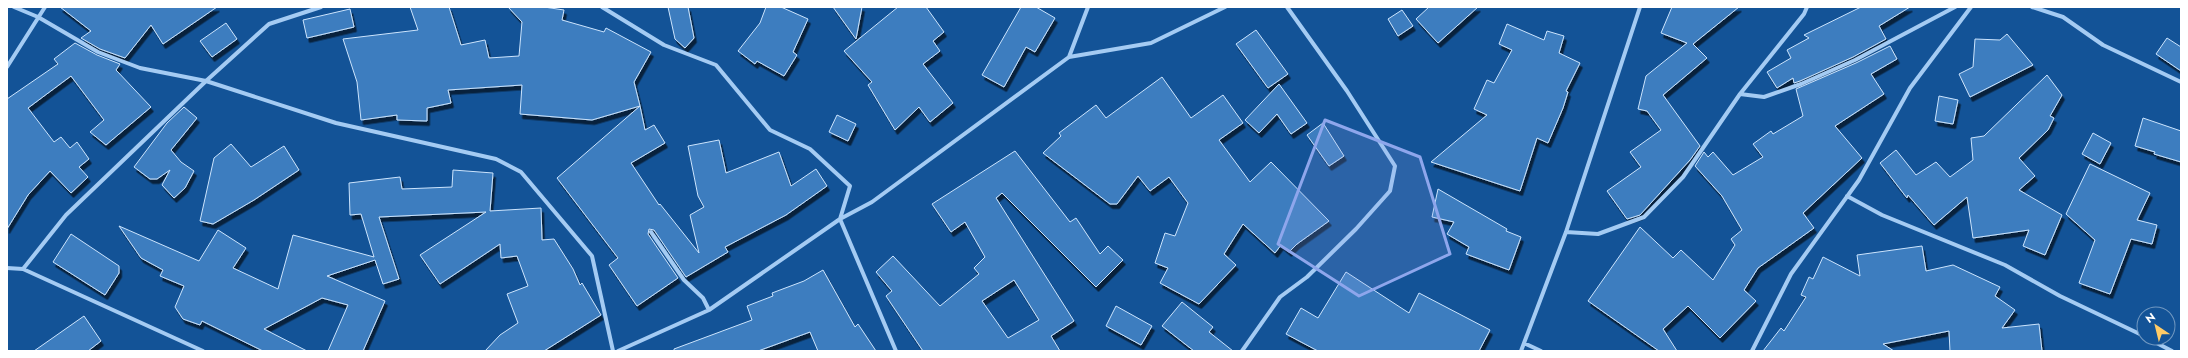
<svg xmlns="http://www.w3.org/2000/svg" width="2188" height="358" font-family="Jost,sans-serif">
	<style>
		.building { fill: #3c7dbf; stroke: #cce4fd; fill-rule: evenodd; filter: url(#shadow) }
		.lines { fill: none; stroke-linecap: round; stroke-linejoin: round }
		.street { stroke: #a4cbf3; stroke-width: 4 }
		.marked { fill: #8ea6ec; fill-opacity: 0.2; stroke: #8ea6ec; stroke-width: 3; stroke-linejoin: round }
	</style>
	<defs>
		<filter id="shadow"><feDropShadow dx="2.5" dy="4.5" stdDeviation="0" flood-color="#0009"/></filter>
	</defs>
	<rect width="100%" height="100%" fill="#135397"/>
	<path class="building" d="M60,7H217L163,44L151,25L125,58L100,49L81,38L91,31Z
		M410,7H449L461,45L485,40L489,58L519,56L522,22L508,7H544L564,10L562,20L604,32L606,28L651,52L634,82L640,106L592,120L520,114L522,85L448,90L451,103L427,108V121L397,120V115L361,120L357,82L343,39L418,30Z
		M668,7H688L694,38L685,48L675,39Z
		M766,7H781L808,19L793,52L797,55L784,76L757,61L755,64L738,51L760,23Z
		M833,7H862L856,39Z
		M898,7H926L944,32L933,41L940,51L923,64L953,103L930,122L919,107L895,130L868,85L872,82L844,51Z
		M1021,7H1036L1055,18L1035,52L1026,47L1004,87L982,75Z
		M1429,7H1478L1438,43L1416,19Z
		M1672,7H1739L1693,44L1707,58L1663,95L1700,146L1690,160L1640,215L1627,219L1607,191L1641,167L1630,152L1661,130L1647,111L1638,109L1646,76L1687,43L1661,33Z
		M1861,7H1910L1879,26L1886,39L1853,57L1800,81L1794,83L1793,78L1777,88L1767,72L1791,58L1787,50L1809,38L1804,35Z
		M350,9L354,27L307,38L303,20Z
		M1402,10L1413,26L1398,36L1388,19Z
		M226,23L237,39L212,57L200,41Z
		M1507,24L1544,40L1547,31L1564,36L1559,53L1580,63L1566,91L1568,92L1563,108L1548,143L1537,138L1520,191L1431,162L1487,115L1474,109L1487,80L1494,83L1512,50L1499,44Z
		M1256,30L1288,74L1268,88L1236,44Z
		M2007,34L2033,65L1970,97L1959,74L1973,67L1975,39L2000,40Z
		M2167,38L2181,47V71L2156,54Z
		M75,43L97,55L120,64L116,70L151,107L106,145L90,132L104,120L71,76L28,108L54,142L61,137L70,148L77,142L89,159L79,167L88,177L71,193L50,171L28,195L7,229V99L58,64L54,59Z
		M1890,46L1897,59L1871,74L1884,94L1835,126L1862,158L1803,213L1814,228L1758,268L1744,290L1756,301L1720,338L1688,306L1663,329L1677,351H1659L1588,301L1640,227L1673,258L1681,250L1713,280L1735,245L1731,239L1742,230L1722,196L1695,166L1704,152L1708,157L1713,152L1733,175L1763,157L1753,144L1771,131L1773,134L1803,116L1796,89L1856,63Z
		M2047,75L2062,95L2050,116L2054,118L2048,130L2019,158L2035,176L2019,190L2062,215L2045,255L2023,246L2029,230L1973,238L1967,197L1934,225L1908,195L1907,198L1880,163L1896,150L1916,175L1936,162L1950,177L1973,160L1971,138L1984,136Z
		M1162,77L1191,118L1223,95L1243,123L1219,140L1250,182L1271,162L1329,221L1297,244L1289,252L1281,245L1275,253L1243,224L1224,254L1236,265L1199,304L1160,283L1168,268L1155,263L1165,233L1175,236L1188,203L1169,177L1150,191L1138,176L1117,204H1110L1043,153L1061,136L1059,133L1096,105L1106,118Z
		M1279,84L1307,123L1291,134L1277,114L1259,133L1245,120Z
		M1939,96L1958,100L1953,124L1935,121Z
		M640,106L645,130L654,125L665,143L631,163L659,205L660,204L699,253L690,215L704,207L698,196L688,146L719,140L726,173L779,152L791,186L816,169L827,186L786,215L725,247L728,252L686,277L654,230L649,229L648,234L678,278L637,306L609,265L618,258L557,178Z
		M184,107L197,118L171,150L181,162L194,171L185,188L174,198L162,185L170,170L157,179H150L134,167L167,123Z
		M837,115L856,124L848,141L829,132Z
		M2143,118L2181,131V162L2154,154L2155,152L2135,146Z
		M1323,123L1344,156L1329,166L1307,135Z
		M2093,133L2111,143L2100,164L2082,154Z
		M231,144L251,167L284,146L299,170L254,200L213,224L200,221L214,158Z
		M1015,151L1070,222L1076,218L1100,254L1108,246L1123,260L1096,287L1002,193L996,198L1074,321L1051,336L1060,351H923L886,296L892,291L876,272L893,256L940,306L979,274L974,268L985,257L965,222L951,232L932,204ZM1014,280L1039,320L1008,338L982,301Z
		M2090,164L2150,193L2137,220L2157,225L2152,244L2131,239L2110,294L2079,283L2095,240L2066,214Z
		M453,170L493,173L490,211L541,208L542,240L554,239L573,269L580,285L582,283L601,315L544,351H485L500,335L518,323L507,294L528,286L517,256L501,258L500,244L440,284L420,255L486,212L379,217L399,279L383,284L375,260L327,276L385,301L363,351H328L348,305L322,298L264,329L307,351H263L202,321L200,325L183,319L175,307L184,286L160,276L163,270L141,258L119,226L199,261L218,230L246,248L233,268L278,289L293,235L374,257L361,214L350,215L349,183L400,177L402,189L452,187Z
		M1438,189L1507,229L1506,231L1521,237L1509,270L1466,254L1469,247L1447,234L1454,222L1432,217Z
		M71,234L119,266V273L105,295L53,262Z
		M1922,246L1926,271L1953,265L2000,287L1995,296L2015,310L2002,328L2039,324L2042,351H1950L1949,331L1883,344L1894,351H1763L1781,328L1784,331L1806,297L1801,295L1809,277L1813,279L1823,257L1860,276L1857,255Z
		M823,270L855,327L858,324L876,351H818L810,332L758,351H674V349L752,320L747,306L773,296L772,293L804,281Z
		M1346,272L1409,313L1419,293L1490,330L1479,351H1318L1286,334L1301,308L1318,318Z
		M1182,302L1213,327L1209,332L1233,351H1194L1162,326Z
		M1116,306L1152,326L1141,345L1106,326Z
		M84,316L101,341L88,351H34Z"/>
	<g class="lines">
		<path class="street" d="M14,7L38,17L98,52L140,68L206,81L336,123L496,159L521,172L592,256L613,351
			M602,7L664,45L716,65L770,130L810,149L850,186L840,219L896,351
			M2032,7L2063,17L2103,45L2181,82
			M1069,57L1088,7
			M7,67L45,7
			M1740,94L1764,97L1801,84L1855,60L1955,7
			M1847,196L1882,215L2005,265L2060,296L2144,336
			M651,232L684,280L703,298L709,310
			M1566,232L1598,234L1644,217L1683,177L1740,94L1804,14L1807,7
			M7,268L23,269L66,215L206,81L269,24L321,7
			M23,269L203,351
			M2147,338L2172,351
			M1524,343L1541,351
			M618,351L709,310L840,219L872,202L1069,57L1151,43L1225,7
			M1242,351L1280,297L1307,277L1356,229L1390,191L1395,166L1347,91L1287,7
			M1521,351L1566,232L1640,7
			M1752,351L1791,274L1859,180L1910,88L1971,7"/>
	</g>
	<path class="marked" d="M1325,120L1420,157L1450,254L1359,296L1278,244Z"/>
	<rect width="2188" height="358" fill="none" stroke="#ffffff" stroke-width="16"/>
	<g transform="translate(2156 326) rotate(325)"><circle r="19" fill="#135397" stroke="#7198c1"/>
	<path d="M0-3L7 15L0 10L-7 15Z" fill="#ffcb66"/>
	<text y="-6" font-size="11" font-weight="bold" text-anchor="middle" fill="#ffffff">N</text>
	</g>
</svg>
